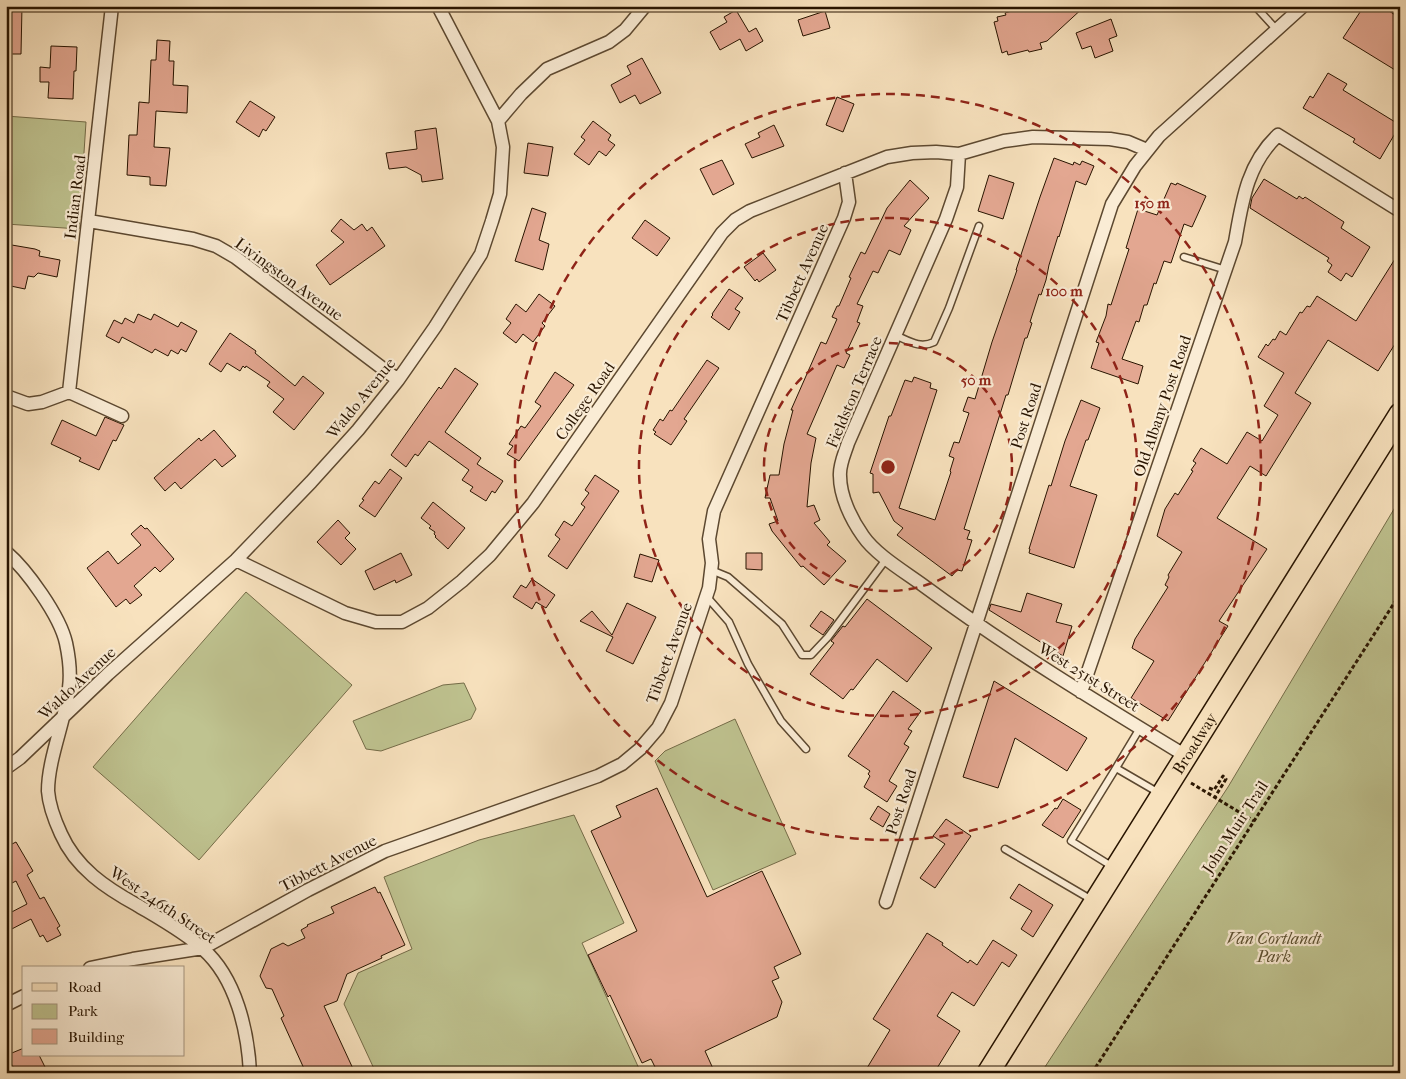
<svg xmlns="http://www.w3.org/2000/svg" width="1406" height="1079" font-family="'IM FELL French Canon',serif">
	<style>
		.green { fill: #bfc390; stroke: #746c48 }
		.building { fill: #e3a791; stroke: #281400 }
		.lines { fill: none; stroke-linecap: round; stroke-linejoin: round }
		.service-casing { stroke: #5c4830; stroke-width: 9 }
		.minor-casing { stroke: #5c4830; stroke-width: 15 }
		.primary-casing { stroke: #281400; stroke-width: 24 }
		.path { stroke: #281400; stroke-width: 3; stroke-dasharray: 4 2.5; stroke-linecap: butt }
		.service { stroke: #faecd5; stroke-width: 6 }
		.minor { stroke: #faecd5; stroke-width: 12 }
		.primary { stroke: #f8e2be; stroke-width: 21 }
		.ring { fill: none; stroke: #8f2418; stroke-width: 2.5; stroke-dasharray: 9 6 }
		.labels { text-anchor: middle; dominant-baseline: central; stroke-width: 4.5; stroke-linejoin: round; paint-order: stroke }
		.street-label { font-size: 16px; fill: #281400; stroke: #faecd5 }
		.park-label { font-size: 16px; font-style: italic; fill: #5d5132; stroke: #faecd5 }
		.centre { fill: #8f2418; stroke: #faecd5; stroke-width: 2.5 }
		.ring-label { font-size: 15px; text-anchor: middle; font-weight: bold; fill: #8f2418; stroke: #faecd5; stroke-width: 4.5; stroke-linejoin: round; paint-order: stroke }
	</style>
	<rect width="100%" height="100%" fill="#f8e2be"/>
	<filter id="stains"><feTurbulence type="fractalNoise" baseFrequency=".004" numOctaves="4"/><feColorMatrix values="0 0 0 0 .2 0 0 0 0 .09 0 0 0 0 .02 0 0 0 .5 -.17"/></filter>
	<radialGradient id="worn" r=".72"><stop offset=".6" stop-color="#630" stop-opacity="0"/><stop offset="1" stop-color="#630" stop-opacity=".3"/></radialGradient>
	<path class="green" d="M6,116L86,122L79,229L6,224Z
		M1400,499V1073H1041L1228,787Z
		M246,592L352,685L199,860L93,767Z
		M464,683L476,709L471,719L381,751L366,749L353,721L443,685Z
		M735,719L796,854L713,890L655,761L665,751Z
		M574,815L624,923L582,943L641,1073H376L344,1004L358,973L412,949L384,877L479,840Z"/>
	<path class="building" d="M6,6H22L21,54H6Z
		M1029,6H1085L1047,41L1040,43L1042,49L1029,52L1028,50L1008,55L1007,51L1002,53L994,22L998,21L997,17L1006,15L1005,13Z
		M1364,6H1381L1400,18V73L1343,38Z
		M736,10L749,32L756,28L763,41L746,51L740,39L720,50L710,32L727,22L724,17Z
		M825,11L830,28L803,36L798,20Z
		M1111,19L1117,36L1109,39L1113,51L1095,58L1091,46L1082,49L1076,33Z
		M157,40L170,41L169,61H174L173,85L188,86L187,113L156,111L154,147L170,148L166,186L150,185V177L127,175L129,135H137L139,102L149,103L151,60H156Z
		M51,46L77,47L76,71H74L73,99L48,98L49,82H40V67L50,68Z
		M642,58L661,93L640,104L635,95L620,103L611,85L631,74L627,66Z
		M1328,73L1347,84L1343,90L1400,125L1380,159L1353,142L1355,139L1303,108L1310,96L1313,98Z
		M837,97L854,104L843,132L826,125Z
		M250,101L275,117L266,131L263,129L259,137L236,122Z
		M593,121L611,135L608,140L615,145L606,156L599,151L589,165L574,154L585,140L581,137Z
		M774,125L784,146L752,158L745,144L760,137L758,133Z
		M436,128L443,179L422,182L421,175L406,167L389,169L386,153L417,149L415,131Z
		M528,143L553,147L548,176L524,173Z
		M1054,158L1073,165L1074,162L1080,165L1082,161L1094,166L1086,185L1076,181L1059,237L1058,236L1049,265L1046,280L1041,295L1039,294L1030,322L1032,323L1027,338H1025L1008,395H1006L964,529L970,531L967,539L972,540L962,571L957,570L952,576L897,535L903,528L894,521L879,492L873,493V474L870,473L889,416H891L905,380L912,382L914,377L931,383L930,388L937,390L899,508L935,520L951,472L950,471L954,458L949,456L954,442L959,443L969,413L963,411L968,397L975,399L992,342L1017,270H1016L1040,197Z
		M722,160L734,184L713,195L700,169Z
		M989,175L1014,183L1003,219L978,211Z
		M1264,179L1297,199L1299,196L1303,199L1305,197L1344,222L1341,228L1370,247L1352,277L1346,273L1341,281L1328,272L1332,265L1327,261L1329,258L1250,208L1252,198Z
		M910,180L929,198L904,226L911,230L900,255L889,250L878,273L873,271L857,304L863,306L857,322L860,323L846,353L850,355L844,368L837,365L807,434L816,438L811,463L807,507L814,505L820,520L814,523L830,542L827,545L846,561L824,585L803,566L801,567L772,531L769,524L778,521L770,498H765L770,475H779L784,444L793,410H791L821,342L826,344L837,319L832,317L837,306H839L851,278L849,277L861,252L865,254L887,208Z
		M1171,183L1176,185L1177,183L1206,196L1192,227L1184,224L1171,263L1164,261L1156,284L1154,283L1147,305H1144L1139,322L1136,321L1122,359L1143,366L1138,384L1091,368L1099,343L1096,342L1106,316L1108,304L1111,305L1129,249L1126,248L1138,209L1157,215Z
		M532,208L546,213L539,240L549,244L543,270L515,261Z
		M341,219L354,230L362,224L367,231L372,227L385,246L330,285L316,265L344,242L331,231Z
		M645,220L670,238L657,256L632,238Z
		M6,244L35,249L40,251L39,256L60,260L57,277L38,273L34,277L28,276L25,289L6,285Z
		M1400,251V336L1378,371L1328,340L1295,393L1311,403L1266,476L1250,466L1217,518L1267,549L1219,621L1228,626L1168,721L1131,698L1154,661L1132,648L1135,639L1168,587L1165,585L1169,577L1168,575L1182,552L1157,536L1165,509L1175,493L1178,495L1193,471L1191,470L1196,463L1193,461L1201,448L1227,464L1247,432L1262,441L1278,415L1264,406L1284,373L1258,357L1266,344L1268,346L1273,339L1275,340L1280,331L1286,335L1300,312L1302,313L1307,306L1310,307L1317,296L1356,321Z
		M763,253L776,270L759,282L757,279L755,281L744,267Z
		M729,289L743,298L735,309L740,312L729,330L711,317L713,315L712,314Z
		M539,294L555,306L542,323L545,326L533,342L523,334L516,343L503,333L511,323L506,319L516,304L526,312Z
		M138,314L151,320L154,314L178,327L181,322L197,331L186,352L181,349L178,354L171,350L168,356L155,349L152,353L122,337L119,343L106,336L114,320L122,324L125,318L134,323Z
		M230,333L256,351L255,353L295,386L303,376L324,393L294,430L273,412L284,399L267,386L270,382L246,366L245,368L243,366L240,371L227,363L221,372L209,364Z
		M707,360L719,368L684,419L687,421L671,445L654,434L656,432L653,430L660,419L663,421L670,410L672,411Z
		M455,368L478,384L445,432L481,458L477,464L503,481L495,493L492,491L486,501L470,491L473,487L462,480L469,470L429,441L418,456L415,454L406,467L391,455L439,387L441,389Z
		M555,372L574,385L519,461L507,454L513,446L509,444L521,426L525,428L541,406L535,402Z
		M1081,400L1100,408L1088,440H1086L1070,486L1097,495L1074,568L1029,553L1030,549H1029L1049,485L1051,486L1065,441Z
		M105,417L124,425L116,441L113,440L99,470L79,461L81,458L51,444L62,420L96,436Z
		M214,430L236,456L222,467L215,459L181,489L175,482L165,491L154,478L199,438L201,441Z
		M390,469L402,478L375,517L359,506L364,500L362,499L375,481L379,484Z
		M595,475L619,491L567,569L548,556L560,539L555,535L564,521L572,526L585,507L581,504L589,493L585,490Z
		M433,502L465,528L448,549L435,537L436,536L434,534L435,532L429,528L431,526L421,518Z
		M338,520L350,533L345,538L356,549L341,565L317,542Z
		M141,525L145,529L147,528L174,559L160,572L155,567L134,586L142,595L130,604L126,599L116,607L87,568L108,551L118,564L141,545L131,534Z
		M401,553L412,575L396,583L395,580L374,590L365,571Z
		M746,553H762V570L746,569Z
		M640,554L659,560L652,582L634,577Z
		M532,579L555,595L546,608L536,602L532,609L513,597L521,585L526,588Z
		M1027,593L1062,604L1056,622L1072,626L1063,656L989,610L991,604L1021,612Z
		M867,599L932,648L907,682L877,659L853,690L851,689L843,699L810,674L834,643L831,641L843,626L845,627Z
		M627,603L656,617L633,664L606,651L613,637L580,621L592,611L612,635Z
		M821,611L834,620L823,635L810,626Z
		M994,681L1087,738L1067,771L1015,738L998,788L963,777Z
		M893,691L921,711L908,729L912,731L904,744L909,747L889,781L897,786L887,802L864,787L870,776L868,774L870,771L848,756Z
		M657,788L707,897L762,871L801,954L774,967L779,978L772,981L782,1002L777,1017L705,1051L715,1073H658L651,1059L642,1063L610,995L608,997L588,955L637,931L591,831L621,817L616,806Z
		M1063,799L1081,810L1063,838L1042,825L1055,808L1057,809Z
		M878,806L890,814L883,827L870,819Z
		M946,819L971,836L935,888L920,878L945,844L933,836Z
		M16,842L33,871L27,875L40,899L44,897L60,926L57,928L61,935L47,942L43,935L40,937L31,919L6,932V915L27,904L16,881L6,886V847Z
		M1019,884L1053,905L1033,937L1021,929L1032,911L1010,898Z
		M375,887L378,893L380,892L405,945L381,956L382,958L347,974L337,1001L324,1006L355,1073H306L281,1018L284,1016L272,989L266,988L260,976L271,949L283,943L288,946L305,938L301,930L308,926L307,925L334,913L331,907Z
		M927,933L943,943L942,945L968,963L970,960L977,965L993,940L1017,955L1009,967L1002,962L974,1006L952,992L937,1016L960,1031L934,1073H864L890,1030L873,1019Z
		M24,1048V1055H39L48,1073H16L7,1055Z"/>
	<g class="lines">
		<g class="service-casing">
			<path id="service" d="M1255,6L1277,30
				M1184,257L1226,270
				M895,335C909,341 920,349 934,342L949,308L979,226
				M711,570L728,577L782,624L802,655H811L828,637L887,558
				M707,597L729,622L748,664L781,721L806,749
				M1116,768L1140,728
				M1005,849L1092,900
				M1113,867L1071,841L1116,768L1159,793"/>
		</g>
		<g class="minor-casing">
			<path id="minor" d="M438,6L498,121
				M959,154L957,187L946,219L848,443C845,453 839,465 840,476C840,496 851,519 863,536C876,555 905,572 924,586C1008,648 1097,702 1186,756
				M89,221L193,239L216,246L235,257L398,380
				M69,392L112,6
				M6,396L28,404L42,402L69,392L122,416
				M6,552C27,570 60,616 66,643C69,657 71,673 69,688C65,721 48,759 48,791C49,805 55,821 61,834C76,868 106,888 137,905C157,917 186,933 203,949C236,978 248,1031 250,1073
				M236,560L345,613L376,622H402L428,608L462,581L490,555L533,503L722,233L735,220L750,211L887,157L912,153L936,152L959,154L1004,141L1033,137L1110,139L1128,142L1147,150
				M1081,692L1235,242C1242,202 1247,164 1278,135L1400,211
				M6,768L20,758L108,674L236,560L311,482L358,430L398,380L435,327L481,254L492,221L500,194L503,147L498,121L521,94L547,69L609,42L625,30L645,6
				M886,902L1112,204L1135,166L1159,136L1303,6
				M90,968L133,959L203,948L308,890L385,851L598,776L622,764L640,749L658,728L671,703L709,588L712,563L709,539L714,511L844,218L849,202L845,173
				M6,1005L24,996"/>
		</g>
		<g class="primary-casing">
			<g id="primary">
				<path id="s1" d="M988,1073L1400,414"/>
			</g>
		</g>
		<path class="path" d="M1191,783L1254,821
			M1209,788L1214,790L1223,776L1226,779L1215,797
			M1092,1073L1400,594"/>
		<use href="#service" class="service"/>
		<use href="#minor" class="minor"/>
		<use href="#primary" class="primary"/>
	</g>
	<g class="ring">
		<circle cx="888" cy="467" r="124"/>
		<circle cx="888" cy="467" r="249"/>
		<circle cx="888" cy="467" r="373"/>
	</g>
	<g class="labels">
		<g class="street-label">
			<text transform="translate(75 197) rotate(-83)">Indian Road</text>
			<text transform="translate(802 273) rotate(-66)">Tibbett Avenue</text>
			<text transform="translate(289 279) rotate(36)">Livingston Avenue</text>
			<text transform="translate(854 392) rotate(-67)">Fieldston Terrace</text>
			<text transform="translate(361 398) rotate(-51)">Waldo Avenue</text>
			<text transform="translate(585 401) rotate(-55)">College Road</text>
			<text transform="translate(1162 406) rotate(-71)">Old Albany Post Road</text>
			<text transform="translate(1026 416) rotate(-72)">Post Road</text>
			<text transform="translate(669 653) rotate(-70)">Tibbett Avenue</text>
			<text transform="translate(1089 677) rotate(32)">West 251st Street</text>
			<text transform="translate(77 683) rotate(-43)">Waldo Avenue</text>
			<text stroke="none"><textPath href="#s1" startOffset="389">Broadway</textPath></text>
			<text transform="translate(901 802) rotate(-72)">Post Road</text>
			<text transform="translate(1235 827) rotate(-57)">John Muir Trail</text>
			<text transform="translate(328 863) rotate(-27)">Tibbett Avenue</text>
			<text transform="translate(163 905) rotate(34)">West 246th Street</text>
		</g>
		<g class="park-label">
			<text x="1274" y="938">Van Cortlandt<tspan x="1274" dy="18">Park</tspan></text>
		</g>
	</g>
	<circle cx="888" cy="467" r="8" class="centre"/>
	<g class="ring-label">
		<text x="1152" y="208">150 m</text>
		<text x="1064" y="296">100 m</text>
		<text x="976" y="385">50 m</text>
	</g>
	<rect width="1406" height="1079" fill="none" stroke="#f8e2be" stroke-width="25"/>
	<rect x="8" y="8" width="1391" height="1064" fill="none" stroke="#281400" stroke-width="2.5"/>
	<rect x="12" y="12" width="1381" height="1054" fill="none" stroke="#281400"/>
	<rect x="22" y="966" width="162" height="90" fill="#faecd5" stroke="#a69680"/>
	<rect x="32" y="983" width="25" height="8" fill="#f8e2be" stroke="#a69680"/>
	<text x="68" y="992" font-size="15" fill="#281400">Road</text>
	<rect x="32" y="1004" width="25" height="15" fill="#bfc390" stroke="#a69680"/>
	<text x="68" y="1016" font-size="15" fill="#281400">Park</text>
	<rect x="32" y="1029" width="25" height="15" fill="#e3a791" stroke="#a69680"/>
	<text x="68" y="1042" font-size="15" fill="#281400">Building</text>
	<rect width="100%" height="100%" filter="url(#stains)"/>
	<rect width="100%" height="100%" fill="url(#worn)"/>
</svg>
